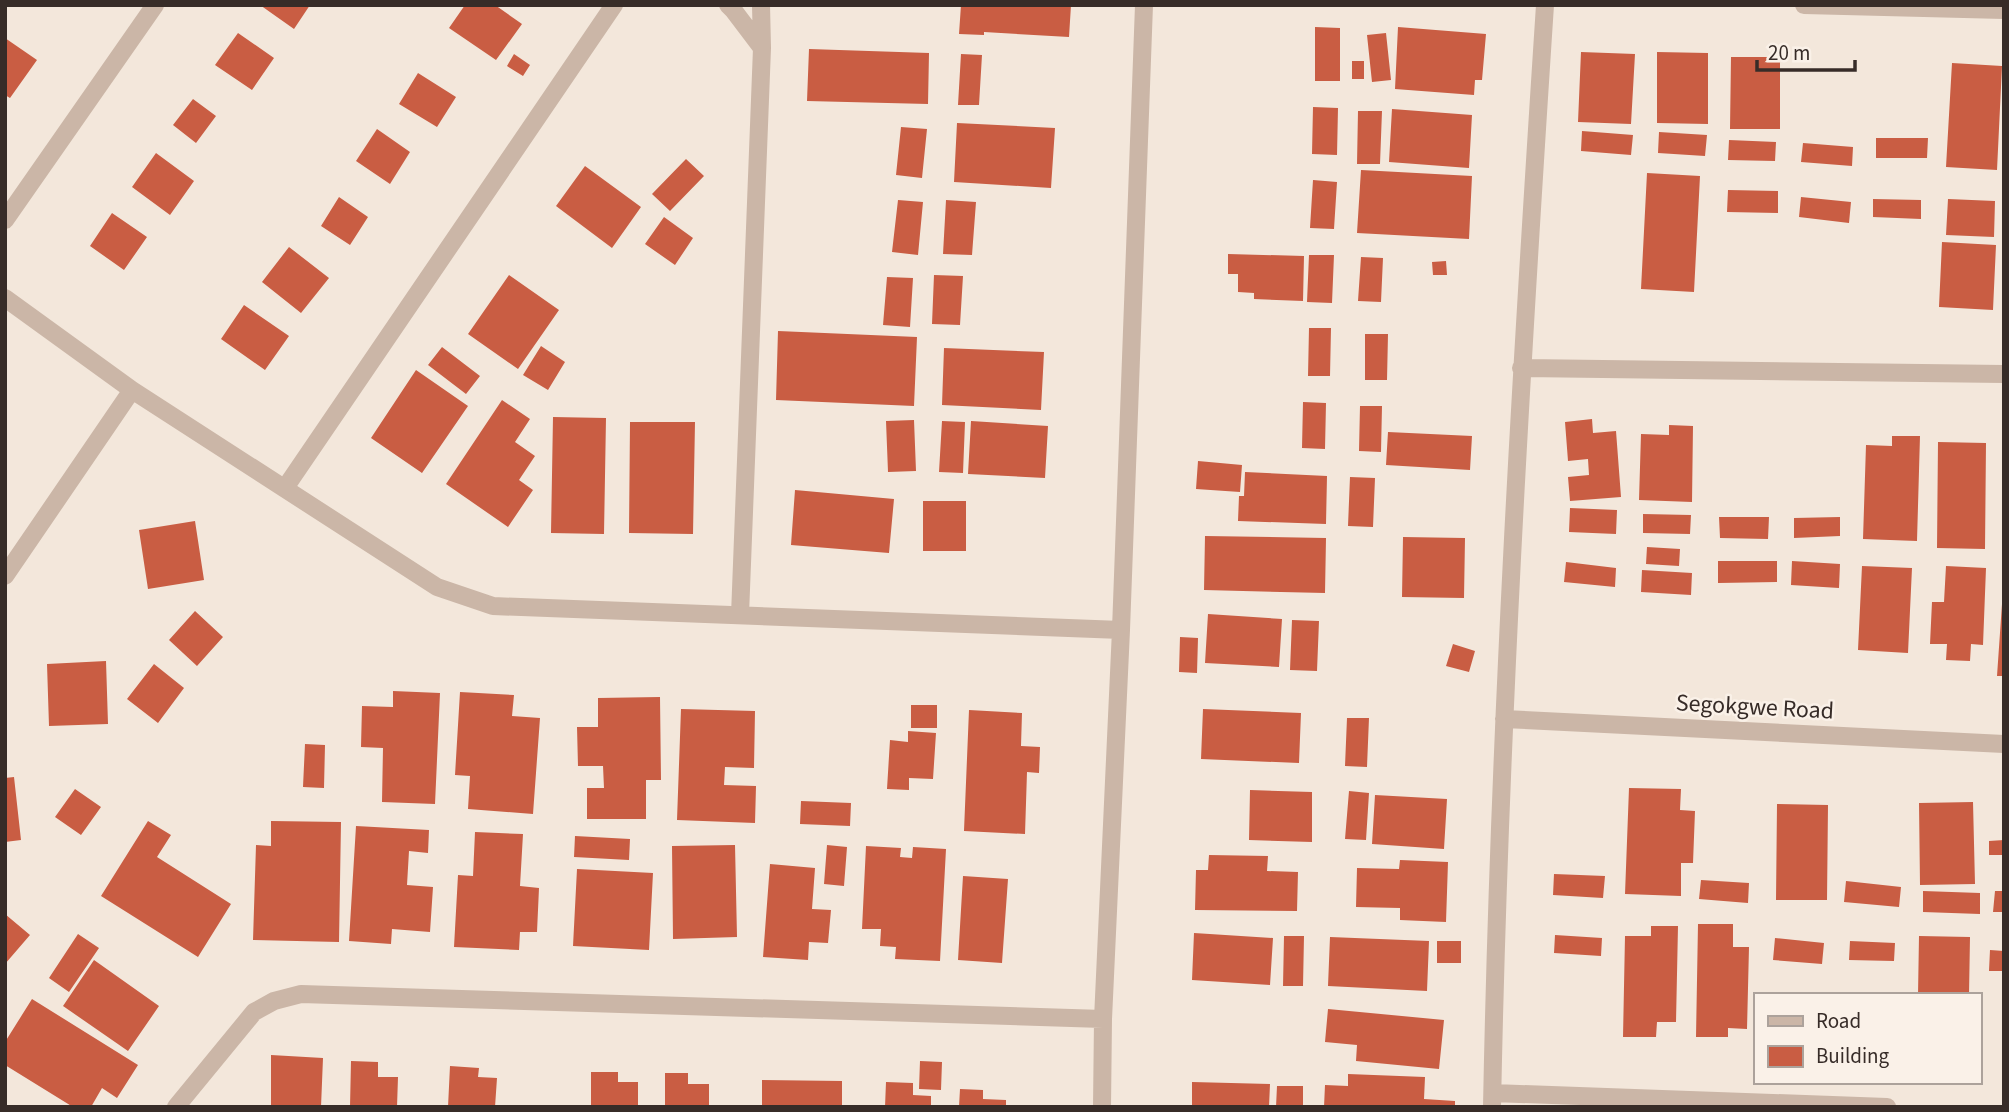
<svg xmlns="http://www.w3.org/2000/svg" width="2009" height="1112" font-family="'Source Sans 3',sans-serif">
	<style>
		.building { fill: #c95d43 }
		.lines { fill: none; stroke-linecap: round; stroke-linejoin: round }
		.minor { stroke: #cbb6a7; stroke-width: 18 }
		.labels { text-anchor: middle; dominant-baseline: central; stroke-width: 5; stroke-linejoin: round; paint-order: stroke }
		.street-label { font-size: 24px; fill: #372c28; stroke: #faf1e8 }
	</style>
	<rect width="100%" height="100%" fill="#f3e7db"/>
	<path class="building" d="M260,5H310L294,29Z
		M465,5H495L522,24L496,60L449,28Z
		M961,5H1071L1069,37L984,32V35L959,34Z
		M1315,27L1340,28V81H1315Z
		M1398,27L1486,34L1482,80H1475L1474,95L1395,89Z
		M238,33L274,58L252,90L215,65Z
		M1386,33L1391,80L1372,82L1367,35Z
		M5,38L37,60L10,98L5,95Z
		M809,49L929,53L928,104L807,101Z
		M1581,52L1635,54L1631,124L1578,122Z
		M1657,52L1708,53V124L1657,123Z
		M514,54L530,65L523,76L507,66Z
		M961,54L982,55L979,105H958Z
		M1731,57H1780V129H1730Z
		M1352,61H1364V79H1352Z
		M1952,63L2002,66L1997,170L1946,167Z
		M418,73L456,97L437,127L399,104Z
		M193,99L216,116L196,143L173,125Z
		M1313,107L1338,108L1337,155L1312,154Z
		M1392,109L1472,115L1469,168L1389,162Z
		M1358,111H1382L1380,164H1357Z
		M957,123L1055,128L1051,188L954,182Z
		M901,127L927,129L922,178L896,175Z
		M377,129L410,152L390,184L356,161Z
		M1582,131L1633,135L1631,155L1581,151Z
		M1659,132L1707,135L1705,156L1658,153Z
		M1876,138H1928L1927,158H1876Z
		M1729,140L1776,142L1775,161L1728,160Z
		M1803,143L1853,147L1852,166L1801,162Z
		M156,153L194,181L170,215L132,187Z
		M686,159L704,176L670,211L652,194Z
		M585,166L641,207L612,248L556,206Z
		M1361,170L1472,176L1469,239L1357,233Z
		M1647,173L1700,176L1694,292L1641,289Z
		M1313,180L1337,182L1334,229L1310,228Z
		M1728,190L1778,191V213L1727,212Z
		M339,197L368,217L350,245L321,226Z
		M1801,197L1851,202L1849,223L1799,217Z
		M1873,199L1921,200V219L1873,217Z
		M1948,199L1995,201L1994,237L1946,235Z
		M898,200L923,202L918,255L892,252Z
		M946,200L976,202L972,255L943,254Z
		M112,213L147,237L124,270L90,246Z
		M664,217L693,238L675,265L645,244Z
		M1942,242L1996,245L1993,310L1939,307Z
		M289,247L329,278L301,313L262,282Z
		M1228,254L1304,256L1303,301L1254,299V293L1238,292V274H1228Z
		M1309,255H1334L1332,303L1307,302Z
		M1361,257L1383,258L1381,302L1358,301Z
		M1446,261L1447,275H1433L1432,262Z
		M509,275L559,310L518,369L468,334Z
		M934,275L963,276L960,325L932,324Z
		M887,277L913,278L910,327L883,325Z
		M244,305L289,336L265,370L221,339Z
		M1309,328H1331L1330,376H1308Z
		M778,331L917,337L914,406L776,400Z
		M1365,334H1388L1387,380H1365Z
		M541,346L565,362L548,390L523,375Z
		M442,347L480,376L466,394L428,365Z
		M944,348L1044,352L1041,410L942,405Z
		M416,370L468,406L422,473L371,438Z
		M502,400L530,419L515,442L535,456L519,480L533,490L508,527L446,484Z
		M1303,402L1326,403L1325,449L1302,448Z
		M1360,406H1382L1381,452L1359,451Z
		M553,417L606,418L604,534L551,533Z
		M1592,419L1593,433L1616,431L1621,497L1570,501L1568,477L1589,475L1588,459L1568,461L1565,422Z
		M914,420L916,471L888,472L886,421Z
		M942,421L965,422L963,473L939,472Z
		M971,421L1048,426L1045,478L968,474Z
		M630,422H695L693,534L629,533Z
		M1669,425L1693,426L1692,502L1639,500L1641,434L1669,435Z
		M1388,432L1472,436L1470,470L1386,465Z
		M1892,436H1920L1917,541L1863,539L1866,445L1892,446Z
		M1938,442L1986,443L1985,549L1937,548Z
		M1198,461L1242,465L1240,492L1196,489Z
		M1245,472L1327,476L1326,524L1238,521L1239,496H1244Z
		M1350,477L1375,478L1373,527L1348,526Z
		M795,490L894,499L889,553L791,545Z
		M923,501H966V551H923Z
		M1570,508L1617,510L1616,534L1569,532Z
		M1643,514L1691,515L1690,534L1643,533Z
		M1719,517H1769L1768,539L1720,538Z
		M1840,517V536L1794,538V518Z
		M195,521L204,580L148,589L139,530Z
		M1205,536L1326,538L1325,593L1204,590Z
		M1403,537L1465,538L1464,598L1402,597Z
		M1647,547L1680,549L1679,566L1646,564Z
		M1718,561H1777V582L1718,583Z
		M1792,561L1840,564L1839,588L1791,585Z
		M1566,562L1616,568L1615,587L1564,582Z
		M1862,566L1912,568L1908,653L1858,650Z
		M1946,566L1986,568L1983,645L1971,644L1970,661L1946,660L1947,644H1930L1932,602H1944Z
		M1642,570L1692,573L1691,595L1641,592Z
		M2002,604H2004V676H1997Z
		M195,611L223,637L197,666L169,640Z
		M1208,614L1282,619L1279,667L1205,663Z
		M1292,620L1319,621L1317,671L1290,670Z
		M1180,637L1198,638L1197,673L1179,672Z
		M1453,644L1475,651L1469,672L1446,666Z
		M106,661L108,724L49,726L47,664Z
		M154,664L184,688L158,723L127,699Z
		M393,691L440,693L435,804L382,802L383,748L361,747L362,706L393,707Z
		M460,692L514,695L512,716L540,718L533,814L468,809L470,776L455,775Z
		M660,697L661,780H646V819H587V788H604L603,766H578L577,727H598V698Z
		M911,705H937V728H911Z
		M681,709L755,711L754,768L725,767L724,785L756,786L755,823L677,820Z
		M1203,709L1301,713L1299,763L1201,759Z
		M969,710L1022,713L1021,746L1040,747L1039,773L1027,772L1025,834L964,831Z
		M1347,718H1369L1367,767L1345,766Z
		M908,731L936,733L933,779L909,778V790L887,789L890,740L908,742Z
		M305,744L325,745L324,788L303,787Z
		M14,777L21,840L5,842V778Z
		M1629,788L1681,789L1680,810L1695,811L1693,863H1681V896L1625,894Z
		M75,789L101,807L81,835L55,817Z
		M1250,790L1312,792V842L1249,840Z
		M1349,791L1369,793L1366,840L1345,839Z
		M1375,795L1447,799L1444,849L1372,844Z
		M801,801L851,803L850,826L800,824Z
		M1973,802L1975,884L1920,885L1919,803Z
		M1777,804L1828,805L1827,900H1776Z
		M148,821L171,835L157,857L231,904L198,957L101,896Z
		M271,821L341,822L339,942L253,940L256,845L271,846Z
		M356,826L429,830L428,853L409,851L407,885L433,887L430,932L392,929L391,944L349,941Z
		M475,832L523,834L520,886L539,888L537,932H520L519,950L454,947L458,875L473,876Z
		M575,836L630,839L629,860L574,857Z
		M2004,840V855H1989V841Z
		M735,845L737,937L673,939L672,846Z
		M827,845L847,847L844,886L824,884Z
		M866,846L901,848L900,857L912,858L913,847L946,849L940,961L895,959L896,947L880,946L881,929H862Z
		M1209,855L1268,856L1267,871L1298,872L1297,911L1195,910L1196,870H1208Z
		M1400,860L1448,862L1446,922L1400,920V908L1356,907L1357,868L1399,869Z
		M770,864L815,868L812,909L831,910L828,943L809,942L808,960L763,957Z
		M577,869L653,873L649,950L573,946Z
		M1554,874L1605,876L1603,898L1553,895Z
		M963,876L1008,879L1002,963L958,960Z
		M1701,880L1749,883L1748,903L1699,899Z
		M1846,881L1901,887L1899,907L1844,902Z
		M1923,891L1980,893V914L1923,912Z
		M1995,891H2004V912H1993Z
		M5,914L30,935L5,964Z
		M1698,924H1733V947H1749L1747,1029L1728,1028V1037H1696Z
		M1651,926H1678L1676,1022H1657L1656,1037H1623L1625,936H1651Z
		M1194,933L1273,938L1270,985L1192,980Z
		M78,934L99,948L69,992L49,978Z
		M1555,935L1602,938L1601,956L1554,953Z
		M1284,936H1304L1303,986H1283Z
		M1919,936L1970,937L1969,995H1918Z
		M1330,937L1429,941L1427,991L1328,986Z
		M1775,938L1824,943L1822,964L1773,960Z
		M1437,941H1461V963H1437Z
		M1850,941L1895,943L1894,961L1849,960Z
		M1990,950L2004,951V971H1989Z
		M94,960L159,1006L128,1051L63,1006Z
		M32,999L138,1065L117,1098L102,1088L91,1107H73L5,1065V1042Z
		M1328,1009L1444,1020L1439,1069L1356,1061L1357,1045L1325,1042Z
		M271,1055L323,1058L321,1107H271Z
		M351,1061L378,1062V1077H398L397,1107H350Z
		M920,1061L942,1062L941,1090L919,1089Z
		M450,1066L479,1068L478,1077L497,1078L495,1107H448Z
		M591,1072H618V1082H638V1107H591Z
		M665,1073H688V1084H709V1107H665Z
		M1348,1074L1425,1077L1424,1099L1455,1101V1107H1324L1325,1085L1348,1086Z
		M762,1080L842,1081V1107H762Z
		M886,1082L913,1083V1095L931,1096V1107H885Z
		M1192,1082L1270,1084L1269,1107H1192Z
		M1277,1086H1303V1107H1276Z
		M960,1089L983,1090V1099L1006,1100V1107H959Z"/>
	<g class="lines">
		<path class="minor" d="M728,5L734,11L762,48
			M1804,5L2004,10
			M5,220L155,5
			M5,298L132,390L437,587L493,606L1121,630
			M1521,368L2004,374
			M285,488L614,5
			M5,576L132,390
			M740,615L762,48L761,5
			M1504,719L2004,744
			M1493,1093L1887,1107
			M176,1107L254,1012L274,1001L301,994L1103,1019
			M1102,1107L1103,1019L1121,630L1144,5
			M1492,1107C1499,739 1521,372 1545,5"/>
	</g>
	<g class="labels">
		<g class="street-label">
			<text transform="translate(1755 707) rotate(3)">Segokgwe Road</text>
		</g>
	</g>
	<rect width="2009" height="1112" fill="none" stroke="#372c28" stroke-width="14"/>
	<rect x="1754" y="993" width="228" height="91" fill="#faf1e8" stroke="#aca29b" stroke-width="2"/>
	<rect x="1768" y="1016" width="35" height="10" fill="#cbb6a7" stroke="#aca29b" stroke-width="2"/>
	<text x="1816" y="1028" font-size="21" fill="#372c28">Road</text>
	<rect x="1768" y="1046" width="35" height="21" fill="#c95d43" stroke="#aca29b" stroke-width="2"/>
	<text x="1816" y="1063" font-size="21" fill="#372c28">Building</text>
	<path d="M1757 60v10h98v-10" fill="none" stroke="#372c28" stroke-width="3.5"/>
	<text x="1768" y="60" font-size="21" fill="#372c28" stroke="#faf1e8" stroke-width="5" paint-order="stroke">20 m</text>
</svg>
